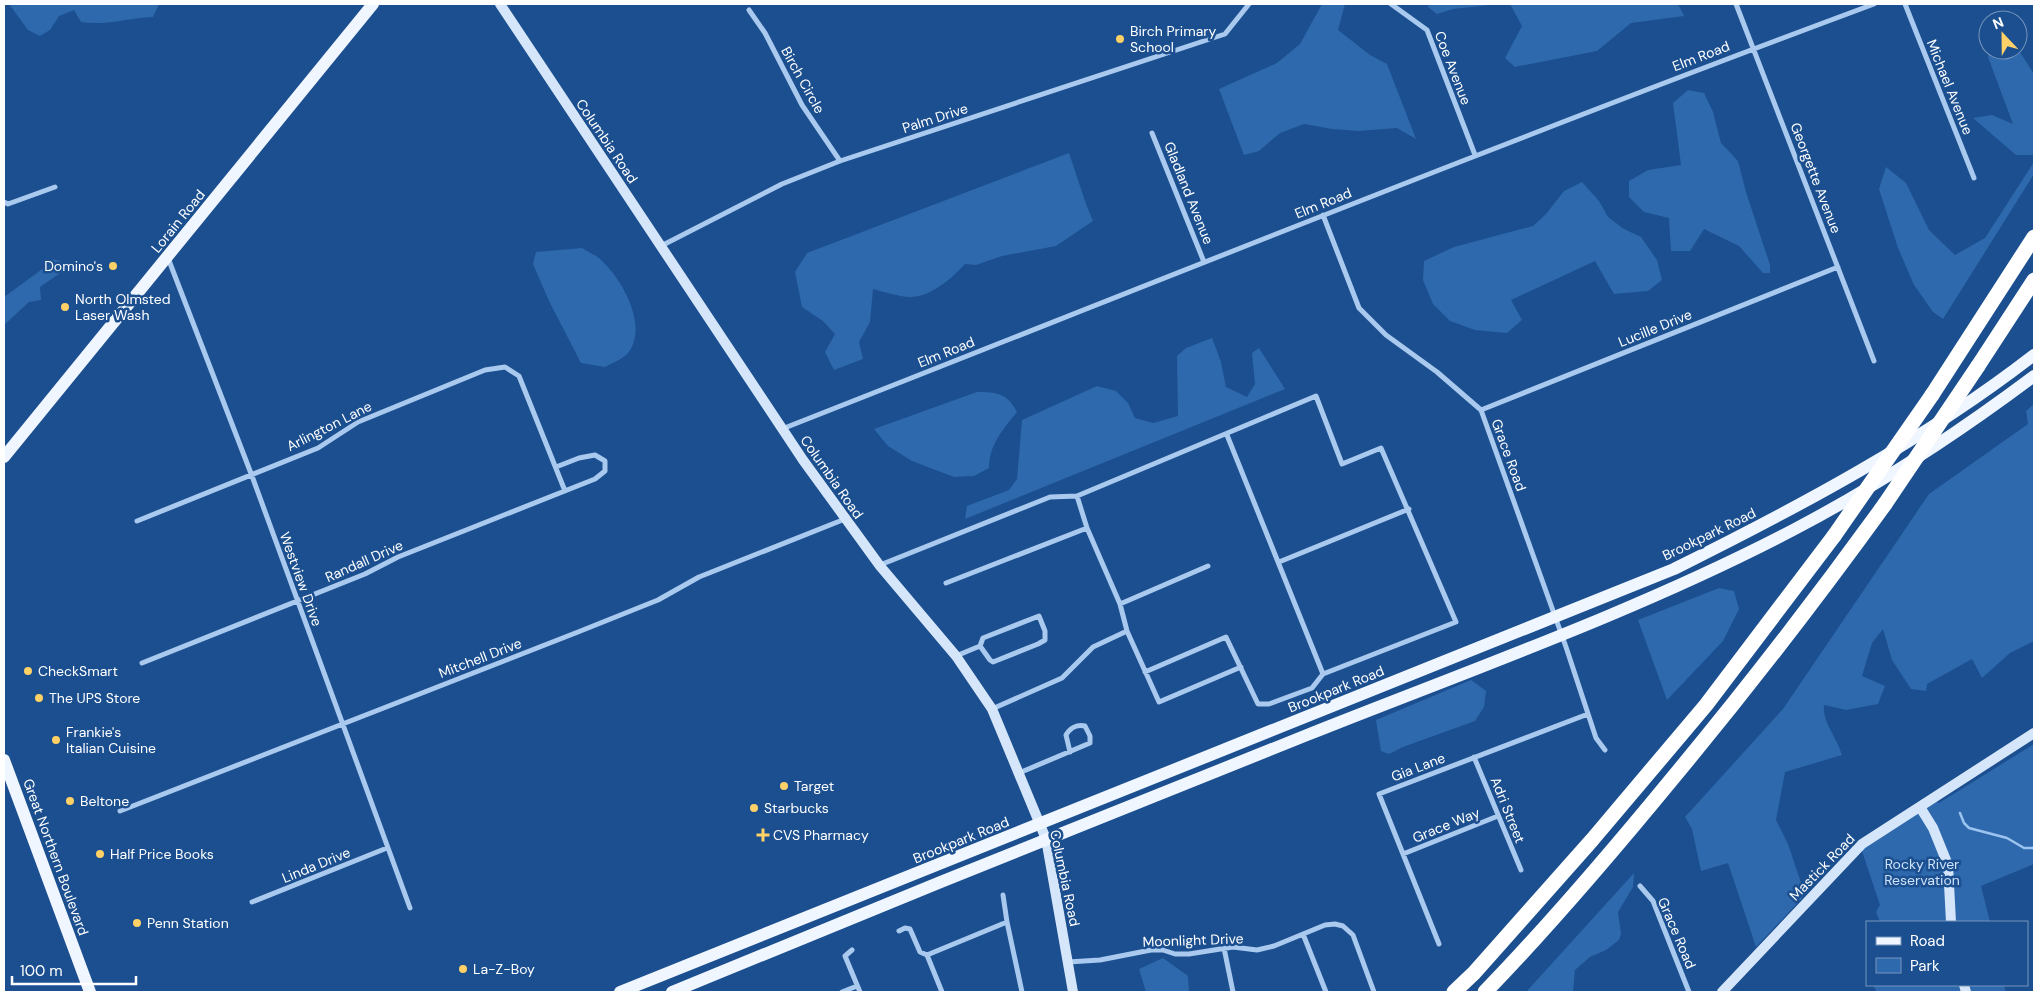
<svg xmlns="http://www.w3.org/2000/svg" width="2038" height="996" font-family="'DM Sans',sans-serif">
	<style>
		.green { fill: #2e69ad }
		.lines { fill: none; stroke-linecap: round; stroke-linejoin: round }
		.stream { stroke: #9cc4f0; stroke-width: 2.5 }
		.street { stroke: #a9c9ee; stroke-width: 5 }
		.secondary { stroke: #d6e6fa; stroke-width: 10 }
		.primary { stroke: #f0f6ff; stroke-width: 12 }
		.highway { stroke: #fff; stroke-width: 15 }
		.highway-bridge { stroke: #fff; stroke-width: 15 }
		.poi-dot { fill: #ffd166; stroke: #1b4f8f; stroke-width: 2 }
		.labels { text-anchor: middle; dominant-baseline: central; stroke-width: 5; stroke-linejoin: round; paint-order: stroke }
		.poi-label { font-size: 14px; fill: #fff; stroke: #1b4f8f; text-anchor: start }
		.street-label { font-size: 14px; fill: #fff; stroke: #1b4f8f }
		.park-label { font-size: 14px; fill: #cfe3fa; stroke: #1b4f8f }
	</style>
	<rect width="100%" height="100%" fill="#1b4f8f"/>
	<path class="green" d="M9,4H159L153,17C129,18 105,26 81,22L74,10L59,16L50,30L40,36L28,30Z
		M1322,4H1345L1338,30L1370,55L1387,64L1416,139L1397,128L1358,131L1332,129L1304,124L1280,133L1259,151L1244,155L1219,89L1277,63L1300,44Z
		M1429,4H1499L1453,9L1437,14L1428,7Z
		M1510,4H1678L1684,16L1631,23L1597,51L1515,67L1505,58L1522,26Z
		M2018,49L2034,74V155H2016L1973,118L1992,115L2013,124L1988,57L1990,50Z
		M1688,90L1704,93L1713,112L1721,143L1738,161L1746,192L1770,265V273H1763L1739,246L1704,229L1690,251H1671L1669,218L1644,212L1629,197V181L1648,170L1681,165L1673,103Z
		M1069,153L1086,204L1093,221L1056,246L1002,256L976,265L965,264C951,279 930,298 908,297C897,296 884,292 873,289L870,322L859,342L863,359L834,370L825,352L835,334L823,321L802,307L795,272L807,253Z
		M2034,162V174L1943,319L1933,312L1914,285L1898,248L1879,189L1886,167L1906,183L1929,230L1955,255L1985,238Z
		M1582,182L1599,201L1608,217L1624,229L1641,237L1657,260L1662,280L1648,291L1614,294L1595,261L1511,300L1522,320L1507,333L1475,330L1450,321L1433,304L1423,280L1424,261L1454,247L1533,226L1546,214L1564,191Z
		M582,248C588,252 596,255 601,260C622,279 649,326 628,353C623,359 612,363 605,367L581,363L549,301L533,264L536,252Z
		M53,259L60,261L66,269L40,287L41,300L29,302L4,325V297L48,265Z
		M1212,338L1221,362L1226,387L1247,397L1255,384L1252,353L1259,348L1285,389L965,519L967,506L1009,490L1017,479L1022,420L1097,386L1116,391L1128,403L1135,418L1153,423L1178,416L1177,356L1186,348Z
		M977,392C997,392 1007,393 1017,412C1003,429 989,445 989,468L974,476L954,477L912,461L888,446L874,429Z
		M2034,404V641L2010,653L1982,678L1972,659L1927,684L1926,691L1911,689L1892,660L1883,629L1872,643L1862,676L1885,686L1878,704L1846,710L1824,705C1822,722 1837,737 1842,755L1785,772L1776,820L1788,844L1805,895L1756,947L1728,863L1701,871L1692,829L1685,817L1783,709L1929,494L2028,424L2026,411Z
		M1719,588L1734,591L1739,609L1723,641L1667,700L1638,620Z
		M1471,680L1486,691L1484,707L1475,721L1403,747L1389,754L1381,751L1376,720Z
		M2034,744V864L1981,886L1990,922H1880L1876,912L1880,905L1861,848L1936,800L1939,803Z
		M1634,873L1633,887L1618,912L1621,934L1619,940L1606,950L1590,957L1575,970L1573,992H1526Z
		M1163,958L1188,976L1189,992H1146L1139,969Z
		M1875,985H2004L2006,992H1877L1874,987Z"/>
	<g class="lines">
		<path class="stream" d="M1960,813L1964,823L1969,828L2007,838L2024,848H2034"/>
		<path class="street" d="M1391,4L1427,30L1475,155
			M1736,4L1874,361
			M1905,4L1974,178
			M749,10L765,33L802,105L840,161
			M1152,133L1204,262
			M4,202L8,204L55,187
			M1323,215L1359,308L1386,335L1437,372L1481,410L1566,647L1596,738L1605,750
			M661,246L782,184L840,161L1225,34L1249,4
			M168,258L252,476L410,908
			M1481,410L1838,267
			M782,429C1146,286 1508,140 1874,4
			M1227,435L1323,674
			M1077,496L1087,528L1120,604L1127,631L1159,702L1241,667
			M137,521L318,448L358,422L485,370L505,367L519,376L565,491
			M1279,562L1409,509
			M880,565L1050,497L1077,496L1316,396L1342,464L1381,448L1456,622L1323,674L1312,688L1269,704H1258L1226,637L1145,672
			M946,583L1087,528
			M1120,604L1208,566
			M956,656L980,646L983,638L1039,616L1045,631V640L1038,644L993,662L990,660L980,646
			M142,663L365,574L398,557L595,479L605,471V461L595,455L579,458L556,467
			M992,709L1062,678L1093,647L1127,631
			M1474,757L1521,870
			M1019,773L1090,743V736L1085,726C1077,724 1070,728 1066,735L1070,752
			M120,811L578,632L658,600L699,577L845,519
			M1403,854L1498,816
			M1640,886L1653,901L1689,992
			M1003,895L1007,922L1022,992
			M252,902L387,848
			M899,931L905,928L910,929L920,952L927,955
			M1303,934L1326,992
			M1439,944L1379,794L1588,714
			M1224,948L1233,992
			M852,950L845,956L860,992
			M1068,962L1100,960L1151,950H1163L1175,954H1189L1233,947L1257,950L1274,946L1325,925L1335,924L1343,926L1353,935L1374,992
			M842,992L857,986
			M942,992L927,955L1007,922"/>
		<path class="secondary" d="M500,4L803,460L880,566L956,656L992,709L1046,839L1073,992
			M1920,807L1933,828L1948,865L1951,922
			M1964,985L1966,992
			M1722,992L1862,844L2034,733"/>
		<path class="primary" d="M4,457L373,4
			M4,760L90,992
			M620,992L1674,569C1799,507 1923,441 2034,355
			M672,992C883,905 1095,819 1307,735C1470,670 1638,611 1793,530C1877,486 1958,433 2034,376"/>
		<path class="highway" d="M1978,366L2034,280
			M1932,395L2034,237
			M1454,992L1474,973L1592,840L1706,705L1834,536
			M1485,992C1550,925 1612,852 1672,779C1746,690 1817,598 1885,504"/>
		<path class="highway-bridge" d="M1885,504L1978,366
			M1834,536L1932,395"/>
	</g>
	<g class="poi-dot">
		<circle cx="1120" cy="39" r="5"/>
		<circle cx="113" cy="266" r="5"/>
		<circle cx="65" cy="307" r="5"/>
		<circle cx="28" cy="671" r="5"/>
		<circle cx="39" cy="698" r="5"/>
		<circle cx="56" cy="740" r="5"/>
		<circle cx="784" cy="786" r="5"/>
		<circle cx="70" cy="801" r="5"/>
		<circle cx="754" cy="808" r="5"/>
		<path d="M760.5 827.5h5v5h5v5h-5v5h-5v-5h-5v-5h5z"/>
		<circle cx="100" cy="854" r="5"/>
		<circle cx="137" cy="923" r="5"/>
		<circle cx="463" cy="969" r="5"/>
	</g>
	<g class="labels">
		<g class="poi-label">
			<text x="1130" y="31">Birch Primary<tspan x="1130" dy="16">School</tspan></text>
			<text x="103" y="266" text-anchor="end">Domino's</text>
			<text x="75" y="299">North Olmsted<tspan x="75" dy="16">Laser Wash</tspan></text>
			<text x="38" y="671">CheckSmart</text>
			<text x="49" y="698">The UPS Store</text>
			<text x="66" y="732">Frankie's<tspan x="66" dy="16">Italian Cuisine</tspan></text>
			<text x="794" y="786">Target</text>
			<text x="80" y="801">Beltone</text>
			<text x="764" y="808">Starbucks</text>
			<text x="773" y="835">CVS Pharmacy</text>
			<text x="110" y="854">Half Price Books</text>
			<text x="147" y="923">Penn Station</text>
			<text x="473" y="969">La-Z-Boy</text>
		</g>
		<g class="street-label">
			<text transform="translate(1701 56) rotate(-21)">Elm Road</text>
			<text transform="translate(1453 68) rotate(69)">Coe Avenue</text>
			<text transform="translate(803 80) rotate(61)">Birch Circle</text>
			<text transform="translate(1950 87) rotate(68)">Michael Avenue</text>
			<text transform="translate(935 118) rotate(-18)">Palm Drive</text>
			<text transform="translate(607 141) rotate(56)">Columbia Road</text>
			<text transform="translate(1816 178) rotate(69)">Georgette Avenue</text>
			<text transform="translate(1189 193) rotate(68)">Gladland Avenue</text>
			<text transform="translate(1323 203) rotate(-22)">Elm Road</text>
			<text transform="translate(178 221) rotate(-51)">Lorain Road</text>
			<text transform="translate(1655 328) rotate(-22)">Lucille Drive</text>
			<text transform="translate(946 352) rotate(-22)">Elm Road</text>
			<text transform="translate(329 426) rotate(-27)">Arlington Lane</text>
			<text transform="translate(1509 455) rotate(70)">Grace Road</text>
			<text transform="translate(832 477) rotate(55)">Columbia Road</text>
			<text transform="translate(1709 534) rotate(-26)">Brookpark Road</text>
			<text transform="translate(364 561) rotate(-24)">Randall Drive</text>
			<text transform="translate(301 579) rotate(70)">Westview Drive</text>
			<text transform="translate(480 658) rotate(-21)">Mitchell Drive</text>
			<text transform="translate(1336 689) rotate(-22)">Brookpark Road</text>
			<text transform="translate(1418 767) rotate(-21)">Gia Lane</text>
			<text transform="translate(1508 810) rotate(68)">Adri Street</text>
			<text transform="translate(1446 825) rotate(-22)">Grace Way</text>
			<text transform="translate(961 840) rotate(-22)">Brookpark Road</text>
			<text transform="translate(56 857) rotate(70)">Great Northern Boulevard</text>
			<text transform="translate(316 865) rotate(-22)">Linda Drive</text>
			<text transform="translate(1822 867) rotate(-46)">Mastick Road</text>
			<text transform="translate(1065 878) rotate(78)">Columbia Road</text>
			<text transform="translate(1677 933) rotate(67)">Grace Road</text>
			<text transform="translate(1193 940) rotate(-2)">Moonlight Drive</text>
		</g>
		<g class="park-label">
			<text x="1922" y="864">Rocky River<tspan x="1922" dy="16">Reservation</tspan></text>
		</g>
	</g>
	<rect width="2038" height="996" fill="none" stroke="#ffffff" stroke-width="10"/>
	<rect x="1866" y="921" width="162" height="65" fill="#1b4f8f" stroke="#7695bc"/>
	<rect x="1876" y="937" width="25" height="8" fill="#f0f6ff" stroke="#7695bc"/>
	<text x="1910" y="946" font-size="15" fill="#ffffff">Road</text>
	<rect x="1876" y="958" width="25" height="15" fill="#2e69ad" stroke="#7695bc"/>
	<text x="1910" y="971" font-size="15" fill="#ffffff">Park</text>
	<g transform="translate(2003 35) rotate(338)"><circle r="24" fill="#1b4f8f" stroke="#7695bc"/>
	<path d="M0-4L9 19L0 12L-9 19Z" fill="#ffd166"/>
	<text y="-8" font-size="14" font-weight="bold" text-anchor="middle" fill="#ffffff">N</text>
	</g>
	<path d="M12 976v8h124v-8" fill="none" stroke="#ffffff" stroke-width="2.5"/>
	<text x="20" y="976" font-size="15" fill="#ffffff" stroke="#1b4f8f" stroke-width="4" paint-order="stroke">100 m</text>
</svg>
